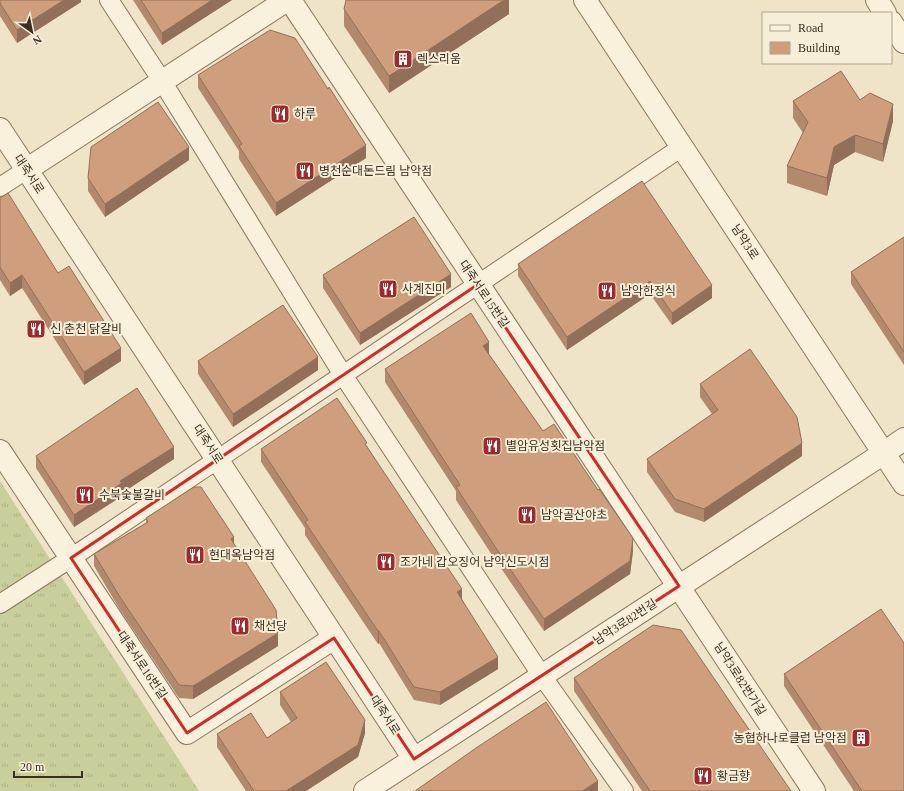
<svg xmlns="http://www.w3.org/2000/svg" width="904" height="791" font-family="'Times New Roman','Noto Sans KR',serif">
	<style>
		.grass { fill: url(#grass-tufts) }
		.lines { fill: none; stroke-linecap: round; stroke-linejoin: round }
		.pedestrian-casing { stroke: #8d765c; stroke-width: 20 }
		.minor-casing { stroke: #8d765c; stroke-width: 24 }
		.tertiary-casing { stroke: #8d765c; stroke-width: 24 }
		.pedestrian { stroke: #faf1dc; stroke-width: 18 }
		.minor { stroke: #faf1dc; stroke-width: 22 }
		.tertiary { stroke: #faf1dc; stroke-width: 22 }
		.wall { fill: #b2896c }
		.shaded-wall { fill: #916f58 }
		.building { fill: #cf9f7d; stroke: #916f58 }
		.marked { fill: none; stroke: #d62828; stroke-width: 3; stroke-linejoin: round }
		.labels { text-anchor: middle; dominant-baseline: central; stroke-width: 4; stroke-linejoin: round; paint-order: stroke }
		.poi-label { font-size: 12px; fill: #3d2e20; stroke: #f7eed8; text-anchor: start }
		.street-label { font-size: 12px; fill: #3d2e20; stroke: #f7eed8 }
	</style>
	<defs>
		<pattern id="grass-tufts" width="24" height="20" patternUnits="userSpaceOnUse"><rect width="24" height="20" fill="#c9cf9b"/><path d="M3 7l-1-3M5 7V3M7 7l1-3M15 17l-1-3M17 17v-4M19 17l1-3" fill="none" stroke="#aeb285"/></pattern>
	</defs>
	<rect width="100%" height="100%" fill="#f0e4c8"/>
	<path class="grass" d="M0,481L199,791H0Z"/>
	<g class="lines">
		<g class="pedestrian-casing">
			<path id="pedestrian" d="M109,0L162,81L343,375L542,676L624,791
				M0,187L26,170
				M0,604L71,558L682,147"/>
		</g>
		<g class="minor-casing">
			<path id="minor" d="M290,0C464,264 640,527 814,791
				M877,0L885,13
				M891,22L904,42
				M26,170L287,0
				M0,451L187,733L334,638
				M884,453L904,439"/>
		</g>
		<g class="tertiary-casing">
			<path id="tertiary" d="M585,0L904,484
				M0,129L414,759
				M365,791L884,453"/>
		</g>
		<use href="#pedestrian" class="pedestrian"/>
		<use href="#minor" class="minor"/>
		<use href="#tertiary" class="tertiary"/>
	</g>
	<path class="wall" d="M0,0H81V2L17,43L0,16Z
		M133,0H232L162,45Z
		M509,0V14L389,93L344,26V9Z
		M198,75L366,158L276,216L239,159V151L198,88Z
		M860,100L893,121L883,162L855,152L834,165L827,196L787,183V166L803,133L793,118V101Z
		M189,160L105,217L88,191V178Z
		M642,181L712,298L672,325L650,294L567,350L518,276V264Z
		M0,198L58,273L121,361L84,385L22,288L10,296L0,280Z
		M904,237V365L851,284V272Z
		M323,275L451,287L360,345L323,288Z
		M489,354L543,431L633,551L630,574L544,631L494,558L456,500V491L385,382V369Z
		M198,361L318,370L233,427L198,374Z
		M700,384L802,456L704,522L675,512L647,472V459L712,414L700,397Z
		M367,446L462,599L498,669L440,705L414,700L379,643L378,644L305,535V528L261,462V449Z
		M36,456L174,459L122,493V496L74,527L36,468Z
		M146,518L234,544L278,646L193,699L179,698L120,610L94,566V554L146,523Z
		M784,674L904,791H854L784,686Z
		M574,678L791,791H642L574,691Z
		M280,692L365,733L358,757L306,791H246L217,747V734L267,738L291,722L280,705Z"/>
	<path class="shaded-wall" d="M64,0H81V2L17,43V30Z
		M212,0H232L162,45V33Z
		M504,0H509V14L389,93V76Z
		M893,104V121L883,162V144Z
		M855,135V152L834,165L827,196V178L834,147Z
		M366,145V158L276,216V203Z
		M189,147V160L105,217V204Z
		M451,274V287L360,345V333Z
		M22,275V288L10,296V283Z
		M650,281V294L567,350V337Z
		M712,285V298L672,325V313Z
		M489,342V355L483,346Z
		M121,348V361L84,385V372Z
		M318,357V370L233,427V414Z
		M802,443V456L704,522V509Z
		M174,447V459L122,493V496L74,527V515L120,481Z
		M234,537V550L231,539Z
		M633,538V551L630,574L544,631V619Z
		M462,589V601L457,592Z
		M378,631H379V643L378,644Z
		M278,633V646L193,699V686Z
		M498,657V669L440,705V692Z
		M365,720V733L358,757L306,791H286Z
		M598,781V791H582Z"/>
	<path class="building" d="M0,0H64L17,30L0,3V4Z
		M141,0H212L162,33Z
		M346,0H504L389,76L344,9Z
		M270,30L295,38L328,89L329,87L366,145L276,203L239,146L242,144L198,75Z
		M841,71L860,100L870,93L893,104L883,144L855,135L834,147L827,178L787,166L808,122L793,101Z
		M158,102L189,147L105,204L88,178L91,147Z
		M642,181L712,285L672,313L650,281L567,337L518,264Z
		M8,193L58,273L69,266L121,348L84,372L22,275L10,283L0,267V198Z
		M414,217L451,274L360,333L323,275Z
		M904,237V352L851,272Z
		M283,305L318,357L233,414L198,361Z
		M471,313L489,342L483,346L543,431L554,424L598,490L599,489L633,538L630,561L544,619L494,545L456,487L460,485L385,369Z
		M750,349L797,417L802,443L704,509L675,499L647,459L718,410L700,384Z
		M137,388L174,447L120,481L122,483L74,515L36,456Z
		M337,398L367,443L365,444L462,589L457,592L498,657L440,692L414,687L379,631H378L305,522L308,520L261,449Z
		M194,487H201L234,537L231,539L276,610L278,633L193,686L179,685L120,597L94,554L148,522L146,518Z
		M881,609L904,643V791H862L784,674Z
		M653,625L681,630L791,791H650L574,678Z
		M326,662L365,720L358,745L286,791H254L217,734L251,713L267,738L297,718L280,692Z
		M546,702L598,781L582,791H415L476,748Z"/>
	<path class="marked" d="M477,285L679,586L414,759L334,638L187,733L71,558Z"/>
	<defs>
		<g id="building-square" transform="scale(1)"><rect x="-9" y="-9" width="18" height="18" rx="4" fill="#9e2a2b" stroke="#f7eed8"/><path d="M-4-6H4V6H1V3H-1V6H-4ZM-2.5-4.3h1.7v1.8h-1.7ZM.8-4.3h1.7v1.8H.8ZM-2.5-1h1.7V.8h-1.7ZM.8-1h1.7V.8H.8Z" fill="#fff"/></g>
		<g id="restaurant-square" transform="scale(1)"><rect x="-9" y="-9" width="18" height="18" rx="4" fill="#9e2a2b" stroke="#f7eed8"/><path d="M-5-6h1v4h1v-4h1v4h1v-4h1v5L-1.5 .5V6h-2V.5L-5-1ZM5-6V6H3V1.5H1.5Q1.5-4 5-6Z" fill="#fff"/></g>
	</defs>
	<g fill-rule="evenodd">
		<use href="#building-square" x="403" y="59"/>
		<use href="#restaurant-square" x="280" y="114"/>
		<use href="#restaurant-square" x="305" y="171"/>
		<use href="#restaurant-square" x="388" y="289"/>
		<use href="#restaurant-square" x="607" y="291"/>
		<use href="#restaurant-square" x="36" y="329"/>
		<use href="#restaurant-square" x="492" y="446"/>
		<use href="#restaurant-square" x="85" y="495"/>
		<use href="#restaurant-square" x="527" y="515"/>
		<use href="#restaurant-square" x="195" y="555"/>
		<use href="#restaurant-square" x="386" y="562"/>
		<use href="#restaurant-square" x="240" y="626"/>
		<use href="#building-square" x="861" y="738"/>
		<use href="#restaurant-square" x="703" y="776"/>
	</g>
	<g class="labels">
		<g class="poi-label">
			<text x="417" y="59">렉스리움</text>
			<text x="294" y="114">하루</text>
			<text x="319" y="171">병천순대돈드림 남악점</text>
			<text x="402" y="289">사계진미</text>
			<text x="621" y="291">남악한정식</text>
			<text x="50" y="329">신 춘천 닭갈비</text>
			<text x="506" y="446">별암유성횟집남악점</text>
			<text x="99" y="495">수북숯불갈비</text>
			<text x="541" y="515">남악골산야초</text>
			<text x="209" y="555">현대옥남악점</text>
			<text x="400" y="562">조가네 갑오징어 남악신도시점</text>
			<text x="254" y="626">채선당</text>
			<text x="847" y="738" text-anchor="end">농협하나로클럽 남악점</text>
			<text x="717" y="776">황금향</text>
		</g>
		<g class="street-label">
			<text transform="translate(29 174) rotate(57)">대죽서로</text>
			<text transform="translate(745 242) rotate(57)">남악3로</text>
			<text transform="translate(484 294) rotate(56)">대죽서로15번길</text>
			<text transform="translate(208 444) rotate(57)">대죽서로</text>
			<text transform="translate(625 622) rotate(-33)">남악3로82번길</text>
			<text transform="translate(142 665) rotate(56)">대죽서로16번길</text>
			<text transform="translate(740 679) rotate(57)">남악3로82번가길</text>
			<text transform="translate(385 715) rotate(57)">대죽서로</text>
		</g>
	</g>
	<rect x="762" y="12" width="130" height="52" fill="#f7eed8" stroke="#ada18e"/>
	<rect x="770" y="25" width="20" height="6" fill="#faf1dc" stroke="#ada18e"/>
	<text x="798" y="32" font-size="12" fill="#3d2e20">Road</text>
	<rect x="770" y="42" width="20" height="12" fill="#cf9f7d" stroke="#ada18e"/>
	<text x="798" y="52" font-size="12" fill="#3d2e20">Building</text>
	<g transform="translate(32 32) rotate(147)" stroke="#f7eed8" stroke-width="3" paint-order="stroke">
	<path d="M0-3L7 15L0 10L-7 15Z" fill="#3d2e20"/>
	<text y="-6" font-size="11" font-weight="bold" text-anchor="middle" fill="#3d2e20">N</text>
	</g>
	<path d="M14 771v6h68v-6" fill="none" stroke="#3d2e20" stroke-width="2"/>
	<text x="20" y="771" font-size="12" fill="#3d2e20" stroke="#f7eed8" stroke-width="3" paint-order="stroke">20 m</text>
</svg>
